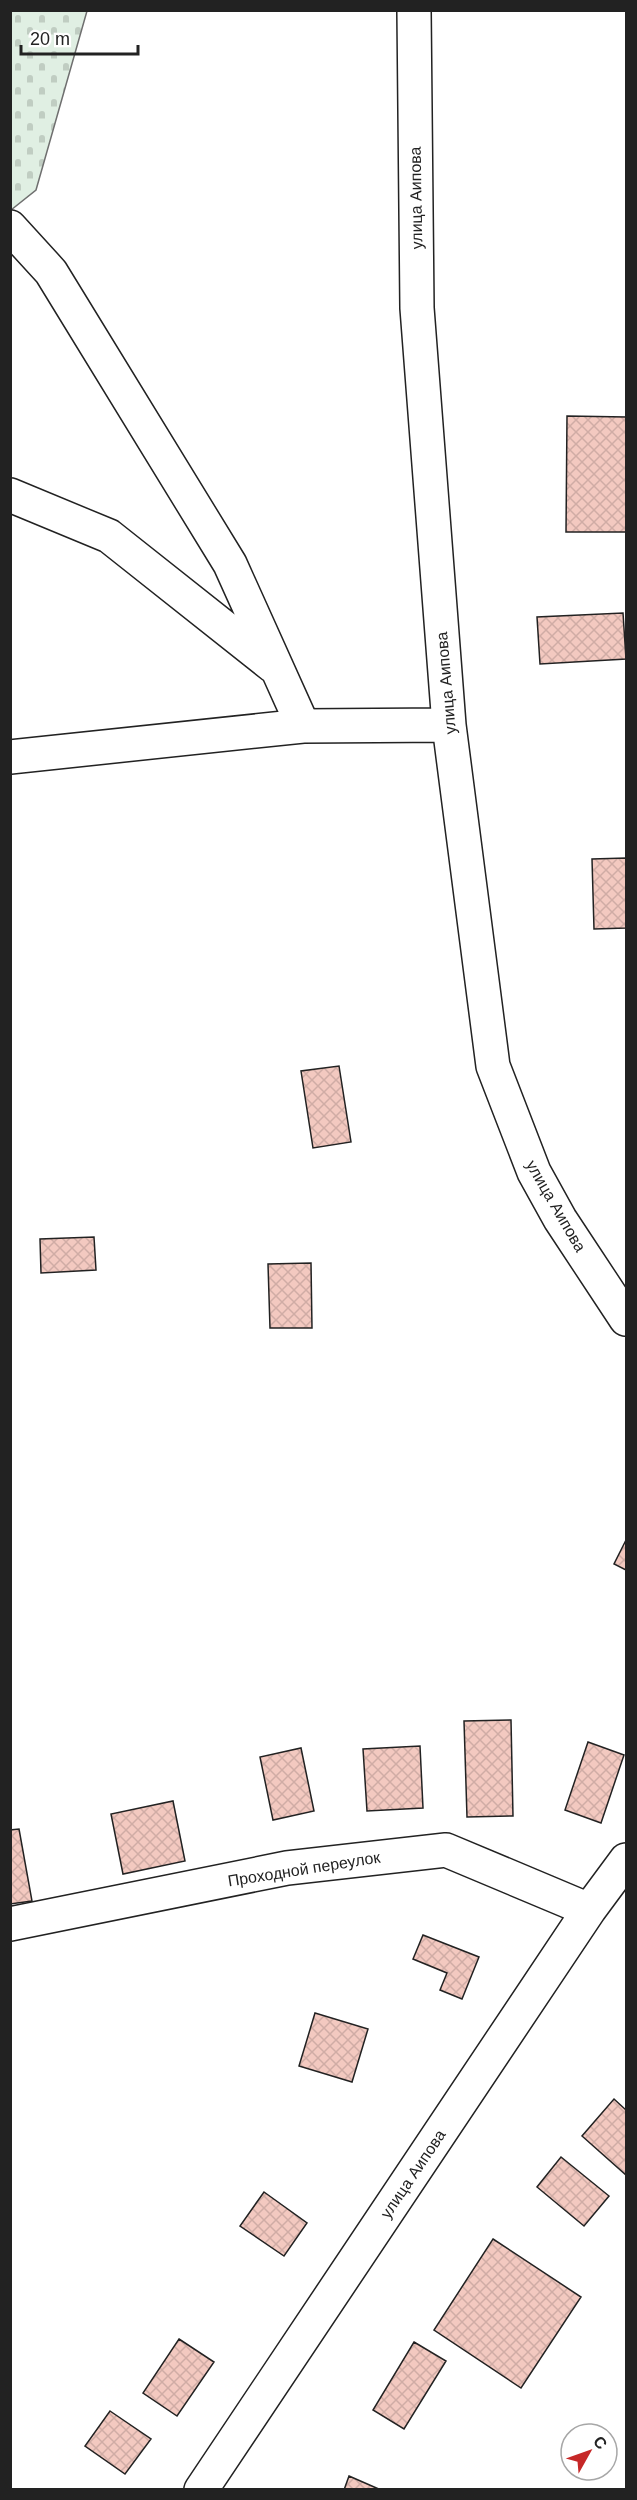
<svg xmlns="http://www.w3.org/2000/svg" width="637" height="2500" font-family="Helvetica,sans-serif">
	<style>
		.cemetery { fill: url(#cemetery-stones); stroke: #6f6f6f; stroke-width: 1.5 }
		.building { fill: url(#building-cross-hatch); stroke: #222; stroke-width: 1.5 }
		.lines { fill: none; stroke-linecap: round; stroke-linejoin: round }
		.minor-casing { stroke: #222; stroke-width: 36 }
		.minor { stroke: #fff; stroke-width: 33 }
		.labels { text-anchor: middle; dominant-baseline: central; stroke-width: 4.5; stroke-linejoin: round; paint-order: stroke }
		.street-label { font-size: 16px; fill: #222; stroke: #fff }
	</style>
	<defs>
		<pattern id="cemetery-stones" width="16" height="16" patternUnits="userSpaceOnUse" patternTransform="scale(1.5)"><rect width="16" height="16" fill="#e0efe3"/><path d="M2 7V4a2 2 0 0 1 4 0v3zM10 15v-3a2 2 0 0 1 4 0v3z" fill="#c0cdc2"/></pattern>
		<pattern id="building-cross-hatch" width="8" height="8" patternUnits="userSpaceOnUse" patternTransform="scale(1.5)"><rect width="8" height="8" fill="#f3c9c0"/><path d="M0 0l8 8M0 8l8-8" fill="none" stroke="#d0aca5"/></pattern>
	</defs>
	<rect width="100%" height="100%" fill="#fff"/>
	<path class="cemetery" d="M11,10L87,11L36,190L11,210Z"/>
	<path class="building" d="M567,416L626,417V532H566Z
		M623,613L626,659L540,664L537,617Z
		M626,858V928L594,929L592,859Z
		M339,1066L351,1142L313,1148L301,1071Z
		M94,1237L96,1270L41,1273L40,1239Z
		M311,1263L312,1328H270L268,1264Z
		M626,1540V1570L614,1564Z
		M511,1720L513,1816L467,1817L464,1721Z
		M588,1742L624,1755L601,1823L565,1810Z
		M420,1746L423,1808L367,1811L363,1749Z
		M301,1748L314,1811L273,1820L260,1757Z
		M173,1801L185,1861L123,1874L111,1814Z
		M19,1829L32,1901L10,1904V1830Z
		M423,1935L479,1957L462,1999L440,1990L447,1973L413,1959Z
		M315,2013L368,2029L352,2082L299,2066Z
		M614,2099L626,2110V2175L582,2136Z
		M561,2157L609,2196L584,2226L537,2187Z
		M264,2192L307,2223L284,2256L240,2226Z
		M493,2239L581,2297L521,2388L434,2330Z
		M179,2339L214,2362L177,2416L143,2393Z
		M414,2342L446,2361L404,2429L373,2410Z
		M110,2411L151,2439L125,2474L85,2446Z
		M349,2476L381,2490H344Z"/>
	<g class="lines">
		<g class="minor-casing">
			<path id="minor" d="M414,10L417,308L449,725L493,1066L534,1172L560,1219L626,1319
				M10,227L51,272L230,564L303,726
				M10,495L109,536L273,666
				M10,757L303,726L449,725
				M10,1924L287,1868L446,1850L589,1910
				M201,2490L589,1910L626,1860"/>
		</g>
		<use href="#minor" class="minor"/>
	</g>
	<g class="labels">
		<g class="street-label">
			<text transform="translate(416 198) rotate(-91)">улица Аипова</text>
			<text transform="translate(446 683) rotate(-95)">улица Аипова</text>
			<text transform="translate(556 1206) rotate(60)">улица Аипова</text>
			<text transform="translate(304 1869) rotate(-9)">Проходной переулок</text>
			<text transform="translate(413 2174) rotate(-56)">улица Аипова</text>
		</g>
	</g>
	<rect width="637" height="2500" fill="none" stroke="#222222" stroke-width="24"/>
	<g transform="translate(589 2452) rotate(50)"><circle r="28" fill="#ffffff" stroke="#a7a7a7" stroke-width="1.5"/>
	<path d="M0-4.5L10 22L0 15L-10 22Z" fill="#c62828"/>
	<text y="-9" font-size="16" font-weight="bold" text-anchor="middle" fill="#222222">С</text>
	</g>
	<path d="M21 45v9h117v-9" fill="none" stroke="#222222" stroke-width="3"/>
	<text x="30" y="45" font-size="18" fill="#222222" stroke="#ffffff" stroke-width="4.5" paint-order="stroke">20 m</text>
</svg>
